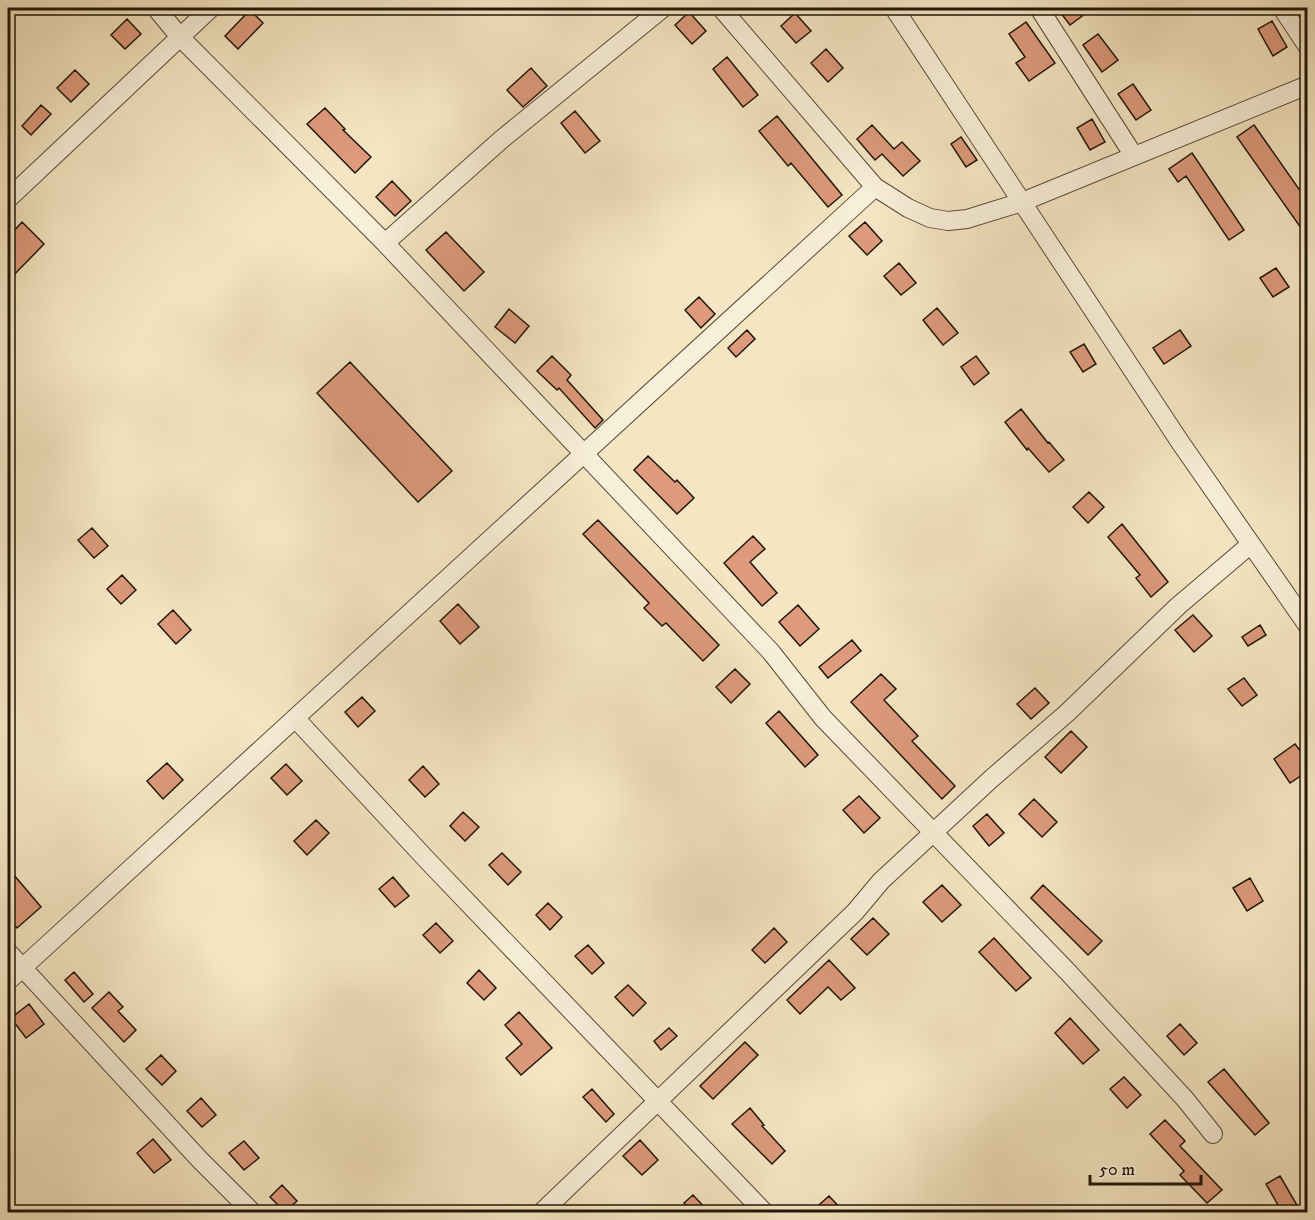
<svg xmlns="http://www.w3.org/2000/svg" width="1315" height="1220" font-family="'IM FELL DW Pica',serif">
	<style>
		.building { fill: #dd9a7c; stroke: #21170a; stroke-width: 1.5 }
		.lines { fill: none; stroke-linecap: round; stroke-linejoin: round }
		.minor-casing { stroke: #564b38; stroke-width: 20 }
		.minor { stroke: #f8efd8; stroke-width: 18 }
	</style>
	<rect width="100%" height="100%" fill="#f5e6c3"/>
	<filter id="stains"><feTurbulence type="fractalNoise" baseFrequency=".00333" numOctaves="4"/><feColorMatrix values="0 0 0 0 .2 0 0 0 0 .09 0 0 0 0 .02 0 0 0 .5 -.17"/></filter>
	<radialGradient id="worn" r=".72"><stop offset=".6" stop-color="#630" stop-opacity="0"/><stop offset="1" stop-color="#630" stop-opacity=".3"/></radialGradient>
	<path class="building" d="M1057,8H1093L1070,25Z
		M250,10L263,23L238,49L225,36Z
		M689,12L706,31L692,44L675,25Z
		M795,13L811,31L796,43L781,26Z
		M127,19L141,34L125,49L111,35Z
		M1272,21L1287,47L1273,56L1258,29Z
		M1026,22L1055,63L1029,81L1016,63L1025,57L1009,34Z
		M1098,34L1118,60L1102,72L1083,45Z
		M826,49L843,68L828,82L811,63Z
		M727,57L758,95L743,107L713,69Z
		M531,68L547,86L523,107L507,90Z
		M75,70L89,84L71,102L57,88Z
		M1133,84L1151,110L1136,120L1118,94Z
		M41,105L51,114L31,135L22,126Z
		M325,108L345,129L343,130L371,157L355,173L307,124Z
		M575,111L600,141L585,153L561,123Z
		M777,116L842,195L828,207L791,163L788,166L759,131Z
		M1092,119L1105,142L1090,150L1077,128Z
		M872,125L894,149L902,142L920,161L903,176L882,154L875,160L857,139Z
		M1254,125L1308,202V238L1237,137Z
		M961,137L977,160L966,167L951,144Z
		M1192,153L1244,230L1229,240L1186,176L1178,182L1169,169Z
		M392,181L411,201L395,216L376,197Z
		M22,222L44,244L8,281V237Z
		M865,222L882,241L867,255L849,236Z
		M446,232L484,272L464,291L426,250Z
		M899,263L916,283L901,295L884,276Z
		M1276,268L1289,287L1273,297L1260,278Z
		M699,297L715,314L701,328L685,310Z
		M937,308L958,333L943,345L923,320Z
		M509,309L529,326L515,343L495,327Z
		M747,330L755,339L736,357L728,348Z
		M1180,330L1191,346L1164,364L1153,348Z
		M1084,344L1096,364L1083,372L1070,352Z
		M552,356L571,375L567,380L603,420L595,428L559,388L557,390L537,371Z
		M976,356L989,373L974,385L961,367Z
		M350,362L452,471L418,502L317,393Z
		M1021,409L1048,443L1049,442L1064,460L1049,472L1028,448L1027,450L1005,422Z
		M648,456L675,482L677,480L694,498L677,514L634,470Z
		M1089,492L1104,507L1088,523L1073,507Z
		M598,520L719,645L703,661L666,623L662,626L644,608L649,603L583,534Z
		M1122,524L1168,582L1151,597L1136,578L1140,575L1108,537Z
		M92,528L108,546L94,558L78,540Z
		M753,536L765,549L750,562L777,593L762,606L724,563Z
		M122,575L136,590L121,604L107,589Z
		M458,604L479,627L460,644L440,621Z
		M798,605L819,629L800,646L779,622Z
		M173,610L191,630L176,644L158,624Z
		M1193,615L1212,636L1194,652L1175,630Z
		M1260,625L1266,635L1248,646L1242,637Z
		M852,640L861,651L828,678L819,667Z
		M735,669L750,684L731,703L716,687Z
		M881,674L896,689L884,700L918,736L912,741L955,786L942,799L851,702Z
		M1244,678L1257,695L1242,706L1228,689Z
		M1035,688L1049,703L1031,719L1017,704Z
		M362,697L375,711L358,727L345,712Z
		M779,711L818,755L805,767L766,723Z
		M1071,731L1087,747L1061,773L1045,757Z
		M1295,744L1308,761V771L1290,783L1274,759Z
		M167,763L183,780L163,799L147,781Z
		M286,764L302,781L287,795L271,778Z
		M423,766L439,784L425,797L409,780Z
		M859,796L880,818L864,833L843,810Z
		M1034,799L1057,822L1042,837L1019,814Z
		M463,812L479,827L465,841L450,826Z
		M987,814L1004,833L989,846L973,826Z
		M316,820L329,833L307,855L294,841Z
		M502,853L521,872L508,885L489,865Z
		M8,868L41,907L17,928L8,917Z
		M393,877L409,896L395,907L379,889Z
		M1250,878L1263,901L1247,911L1233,888Z
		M942,885L961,905L942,922L923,902Z
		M1043,885L1102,941L1088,955L1031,898Z
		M548,903L562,917L550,930L536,915Z
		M873,918L889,934L867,955L851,939Z
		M436,923L453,941L440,953L423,935Z
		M774,928L787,942L765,963L752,950Z
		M994,938L1031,978L1016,991L979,952Z
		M588,945L604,963L592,974L575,956Z
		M829,960L855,988L841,1000L828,987L800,1014L787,1000Z
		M479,970L496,988L484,1000L467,983Z
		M74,972L93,994L84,1002L65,980Z
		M628,985L646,1003L633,1016L615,997Z
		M109,992L123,1007L118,1011L136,1030L124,1042L92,1008Z
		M29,1004L44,1024L26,1038L11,1018Z
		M519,1012L552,1048L521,1075L506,1058L522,1044L505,1025Z
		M1070,1018L1099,1050L1083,1064L1055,1033Z
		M1180,1024L1197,1043L1184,1055L1167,1036Z
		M669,1028L677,1036L661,1050L654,1041Z
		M745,1042L758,1055L713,1099L700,1086Z
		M161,1055L176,1071L162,1085L146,1069Z
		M1224,1069L1269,1123L1255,1135L1208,1082Z
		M1124,1077L1141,1095L1127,1108L1110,1089Z
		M592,1089L614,1114L606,1122L583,1097Z
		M201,1098L216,1115L202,1127L187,1111Z
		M750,1108L764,1125L762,1126L785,1151L772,1164L732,1124Z
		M1165,1120L1185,1141L1180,1146L1222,1190L1207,1203L1180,1175L1184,1171L1150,1134Z
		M153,1139L171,1160L154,1173L137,1153Z
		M640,1140L658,1160L642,1175L623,1156Z
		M244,1141L259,1158L244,1170L229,1153Z
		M1280,1176L1301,1212H1282L1266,1184Z
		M282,1185L297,1201L285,1212L270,1197Z
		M693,1195L709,1212H693L684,1203Z
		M829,1196L844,1212H811Z"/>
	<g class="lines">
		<g class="minor-casing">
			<path id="minor" d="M156,8L180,37L385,243L771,652L823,718L1067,971L1185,1099L1213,1134
				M721,8L875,187L908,208L930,218L948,221L967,219L1022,202L1308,85
				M894,8L1180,442L1308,626
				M1039,8L1134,156
				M1282,8L1308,47
				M8,199L211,8
				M385,243L502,139L663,8
				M295,718L427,860L764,1212
				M8,952L200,1160L252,1212
				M8,981L875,187
				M542,1212L855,912L881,881L991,779L1067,713L1178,606L1251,544"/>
		</g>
		<use href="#minor" class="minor"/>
	</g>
	<rect width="1315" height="1220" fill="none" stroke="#f5e6c3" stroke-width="30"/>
	<rect x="9" y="9" width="1297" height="1202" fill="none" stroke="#21170a" stroke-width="3"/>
	<rect x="15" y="15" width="1285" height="1190" fill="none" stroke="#21170a" stroke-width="1.5"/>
	<path d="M1090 1175v9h111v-9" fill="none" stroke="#21170a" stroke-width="3"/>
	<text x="1099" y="1175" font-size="18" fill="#21170a" stroke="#f8efd8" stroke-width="4.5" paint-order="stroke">50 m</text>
	<rect width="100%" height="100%" filter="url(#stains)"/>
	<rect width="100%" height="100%" fill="url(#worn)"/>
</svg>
